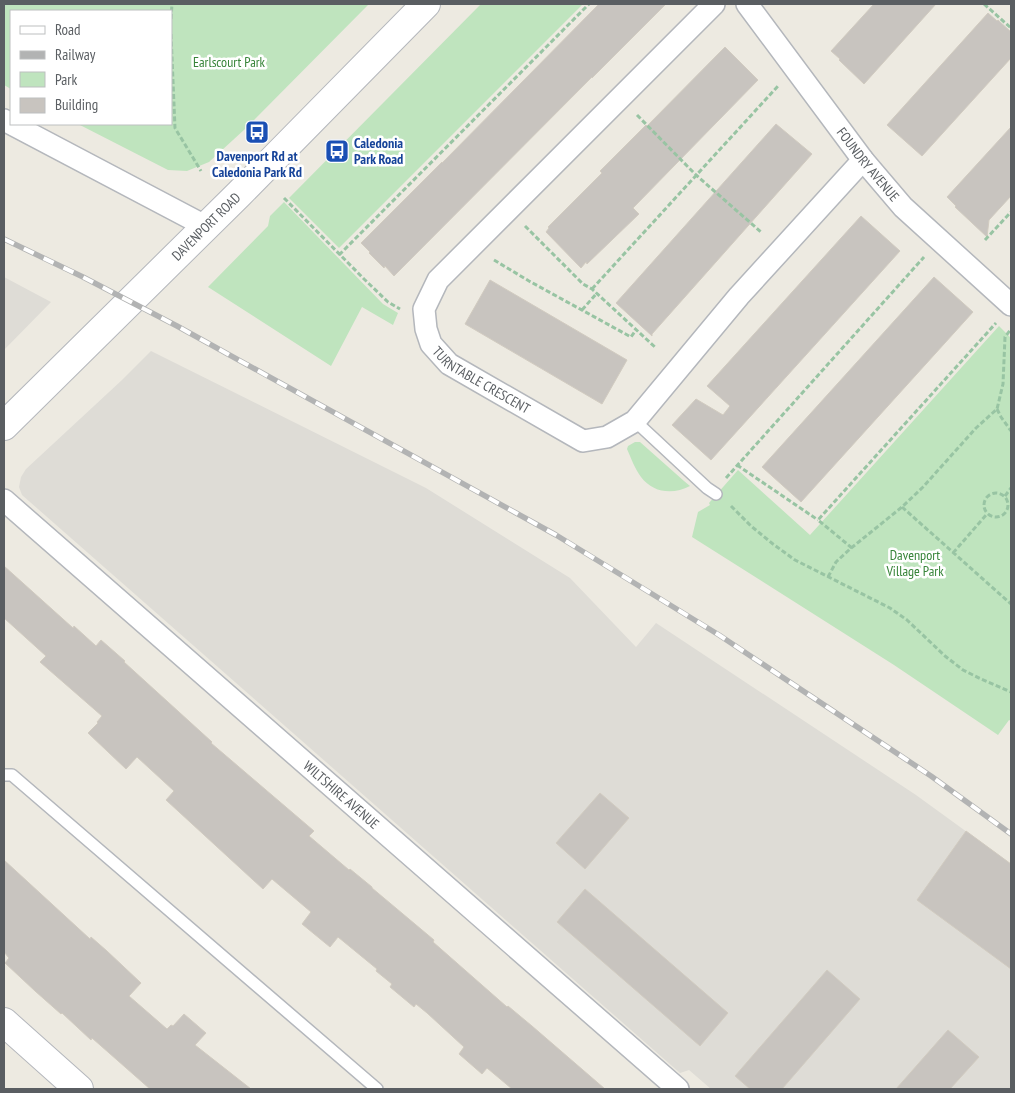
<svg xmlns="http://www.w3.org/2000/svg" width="1015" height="1093" font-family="'PT Sans Narrow',sans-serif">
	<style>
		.industrial { fill: #dedcd6 }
		.green { fill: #bfe4be }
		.building { fill: #c8c4bf; stroke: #d1cbc0 }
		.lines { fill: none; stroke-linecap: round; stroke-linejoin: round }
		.service-casing { stroke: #b4b7bc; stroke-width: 14 }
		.minor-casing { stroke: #b4b7bc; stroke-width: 24 }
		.tertiary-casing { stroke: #b4b7bc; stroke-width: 30 }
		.path { stroke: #98c4a3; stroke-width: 3; stroke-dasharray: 5 2.5; stroke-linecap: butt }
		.service { stroke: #fff; stroke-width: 11 }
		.minor { stroke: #fff; stroke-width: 21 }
		.tertiary { stroke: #fff; stroke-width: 28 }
		.rail-casing { stroke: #b2b3b3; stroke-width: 5.5 }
		.rail { stroke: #fff; stroke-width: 4; stroke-dasharray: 11; stroke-linecap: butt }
		.labels { text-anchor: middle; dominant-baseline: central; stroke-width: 5; stroke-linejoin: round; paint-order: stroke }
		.park-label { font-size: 14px; fill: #378439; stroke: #fff }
		.transit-label { font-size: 14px; font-weight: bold; fill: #164399; stroke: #fff; text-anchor: start }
		.street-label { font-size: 14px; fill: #5a5e62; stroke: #fff }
	</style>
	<rect width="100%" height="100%" fill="#edeae1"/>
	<path class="industrial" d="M4,277L51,302L4,350Z
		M151,351L426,488L570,578L636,647L656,623L916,795L1011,864V1089H711L689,1070L680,1073L22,495L19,487L21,477L26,469L122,380Z"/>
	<path class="green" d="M4,4H369L245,129L209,162L187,171L168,170L78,124H171V11H11V89L4,85Z
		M481,4H583L339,248L289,198Z
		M284,202L383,304L398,313L393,325L362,307L331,366L208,287L268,226L270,216Z
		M999,326L1011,338V721L1009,720L998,735L894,665L692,537L698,512L710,505L709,503L738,470L810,535Z
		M635,442H640L684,481L690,486C673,495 653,493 641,477C635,469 631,458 627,449L628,446Z"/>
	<path class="building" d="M599,4H666L592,78V77L394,276L385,266L384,268L369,253L370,252L361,243L442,162V163Z
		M874,4H936L864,84L839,60L840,59L831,51Z
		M988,13L997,21L998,20L1011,32V58L922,156L887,125Z
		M725,47L758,80L633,208L639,214L587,264L586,262L581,268L546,232L549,228L548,227L602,173L600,171L646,125L647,126Z
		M776,124L812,154L652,334V336L616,303Z
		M1011,127V196L989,220L987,237L955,207L956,206L947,197Z
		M861,216L900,251L711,460L672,425L696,399L723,415L730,406L707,386Z
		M934,277L973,312L801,502L762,467Z
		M490,280L627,360L602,404L465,324Z
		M4,566L73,628L74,626L96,646L101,640L125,661L124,662L212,742L211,743L314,831L309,836L349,870L350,869L372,887V888L434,940L433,942L507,1007L508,1006L532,1026L605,1089H512L487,1068L482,1074L459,1054L464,1047L427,1013L416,1004L414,1007L390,987L392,984L376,971L377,969L338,937L330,947L302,924L311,912L272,879L263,889L252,879L166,800L174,791L137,757L126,769L88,733L98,723L97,722L102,716L40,662L46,656L4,618Z
		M600,793L629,818L585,869L556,843Z
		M966,831L1011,864V969L917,900Z
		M4,860L90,939L91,937L107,951L141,983L129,996L167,1029L171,1025L173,1026L184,1014L206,1033L195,1045L251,1089H150L92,1038L91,1040L62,1013L61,1014L35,991L5,963L9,958L4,952Z
		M585,889L728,1013L700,1046L557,922Z
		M827,970L860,999L782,1089H750L735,1076Z
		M948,1030L979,1057L950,1089H896Z"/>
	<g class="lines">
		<g class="service-casing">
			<path id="service" d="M635,421L707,488L716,494
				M4,775H12L377,1089"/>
		</g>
		<g class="minor-casing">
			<g id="minor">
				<path id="s1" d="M714,4L438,280L424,309L426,329L431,344L449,364L583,441L607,437L635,421L739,296L863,160"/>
				<path id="s2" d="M747,4L863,160L903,207L1011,305"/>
				<path d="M4,120L207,227"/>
				<path id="s3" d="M4,500L678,1089"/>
			</g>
		</g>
		<g class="tertiary-casing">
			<g id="tertiary">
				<path id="s4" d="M4,426L239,194L426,4"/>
				<path d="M4,1022L79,1089"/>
			</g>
		</g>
		<path class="path" d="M984,4L1011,28
			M171,19L172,4
			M171,34L175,128L201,171
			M637,115L696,175L761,232
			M284,198L364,279L388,302L400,309
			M525,226L583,284L592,289L656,348
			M985,240L1011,212
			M339,255L589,4
			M494,260L529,281L631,337L636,330
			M592,289L778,86
			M582,310L597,293
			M997,409L1001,417L1011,431
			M737,465L818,520
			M726,478L924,257
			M984 505a12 12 0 1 1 24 0a12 12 0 1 1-24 0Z
			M1005,496L1011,488
			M731,506L751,526L773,544L795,560L890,608L907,620L945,656L963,670L981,679L1011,692
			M902,507L1011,604
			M852,548L818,520L996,323
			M953,553L987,514
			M828,577L836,562L850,549L902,507L923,487L976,428L997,409L1003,384L1005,337L1011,329"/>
		<use href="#service" class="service"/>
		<use href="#minor" class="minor"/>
		<use href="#tertiary" class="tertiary"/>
		<g class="rail-casing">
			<path id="rail" d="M4,239L83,277L177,326L556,535L719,635L931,776L1011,834"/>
		</g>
		<use href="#rail" class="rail"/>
	</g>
	<defs>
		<g id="bus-square" transform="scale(1.25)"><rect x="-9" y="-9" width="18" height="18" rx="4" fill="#1a4fb4" stroke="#fff"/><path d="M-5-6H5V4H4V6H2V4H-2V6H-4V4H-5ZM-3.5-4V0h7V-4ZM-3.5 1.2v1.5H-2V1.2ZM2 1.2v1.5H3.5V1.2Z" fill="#fff"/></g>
	</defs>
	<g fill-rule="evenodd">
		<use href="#bus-square" x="257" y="132"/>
		<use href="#bus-square" x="337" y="151"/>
	</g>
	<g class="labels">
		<g class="park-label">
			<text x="229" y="62">Earlscourt Park</text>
			<text x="915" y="555">Davenport<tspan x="915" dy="16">Village Park</tspan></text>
		</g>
		<g class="transit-label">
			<text x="354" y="143">Caledonia<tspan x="354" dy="16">Park Road</tspan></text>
			<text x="257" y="156" text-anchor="middle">Davenport Rd at<tspan x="257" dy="16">Caledonia Park Rd</tspan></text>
		</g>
		<g class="street-label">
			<text stroke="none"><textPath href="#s2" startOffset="201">FOUNDRY AVENUE</textPath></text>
			<text stroke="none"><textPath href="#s4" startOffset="284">DAVENPORT ROAD</textPath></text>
			<text stroke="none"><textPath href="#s1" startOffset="521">TURNTABLE CRESCENT</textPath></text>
			<text stroke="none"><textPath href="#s3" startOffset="448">WILTSHIRE AVENUE</textPath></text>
		</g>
	</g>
	<rect width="1015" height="1093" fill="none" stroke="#5a5e62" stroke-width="10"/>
	<rect x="10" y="10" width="162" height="115" fill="#ffffff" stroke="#bdbfc0"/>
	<rect x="20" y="26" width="25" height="8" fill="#ffffff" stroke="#bdbfc0"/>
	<text x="55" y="35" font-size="15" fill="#5a5e62">Road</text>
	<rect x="20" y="51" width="25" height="8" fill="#b2b3b3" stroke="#bdbfc0"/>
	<text x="55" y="60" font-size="15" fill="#5a5e62">Railway</text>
	<rect x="20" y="72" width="25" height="15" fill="#bfe4be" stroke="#bdbfc0"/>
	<text x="55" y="85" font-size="15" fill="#5a5e62">Park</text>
	<rect x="20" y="98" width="25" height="15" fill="#c8c4bf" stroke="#bdbfc0"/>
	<text x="55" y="110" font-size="15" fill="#5a5e62">Building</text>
</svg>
